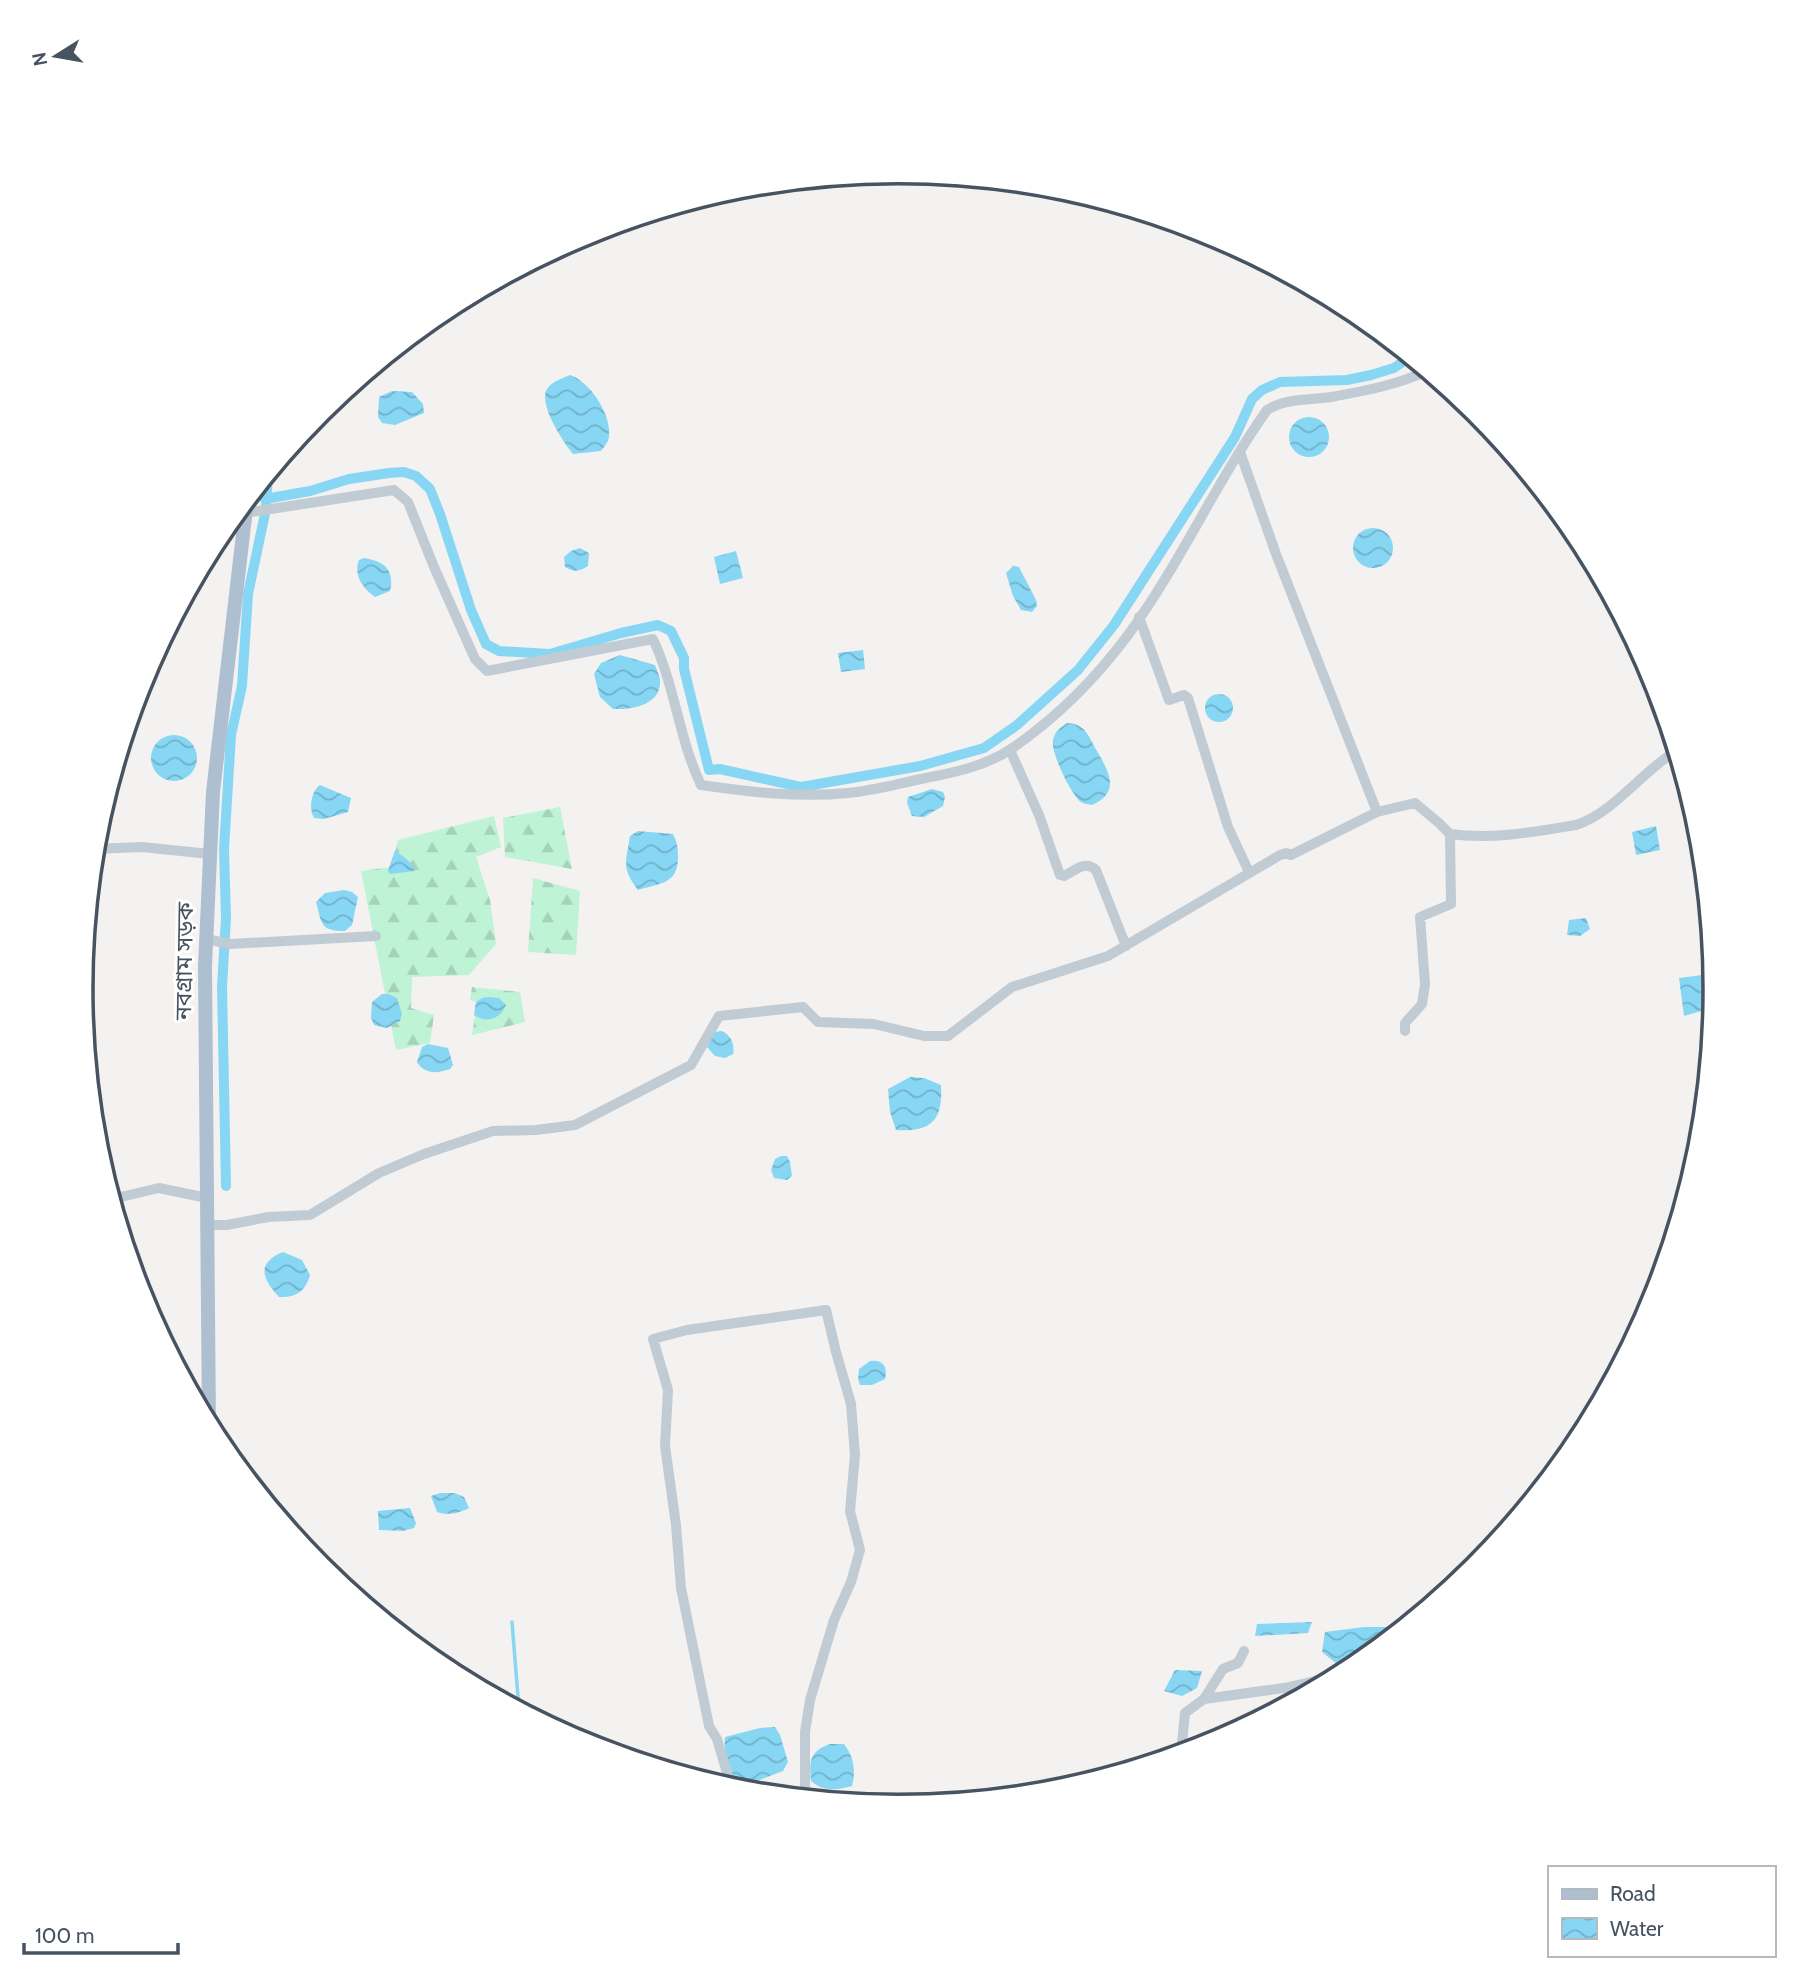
<svg xmlns="http://www.w3.org/2000/svg" width="1796" height="1978" font-family="Cabin,'Noto Sans Bengali',sans-serif">
	<style>
		.forest { fill: url(#forest-firs) }
		.water { fill: url(#water-waves) }
		.lines { fill: none; stroke-linecap: round; stroke-linejoin: round }
		.stream { stroke: #87d7f4; stroke-width: 3.5 }
		.canal { stroke: #87d7f4; stroke-width: 10 }
		.minor { stroke: #c1cbd4; stroke-width: 10 }
		.major { stroke: #afbfd2; stroke-width: 14 }
		.labels { text-anchor: middle; dominant-baseline: central; stroke-width: 6; stroke-linejoin: round; paint-order: stroke }
		.street-label { font-size: 23px; fill: #475361; stroke: #fff }
		.rim { fill: none; stroke: #475361; stroke-width: 3.5 }
	</style>
	<defs>
		<pattern id="forest-firs" width="22" height="20" patternUnits="userSpaceOnUse" patternTransform="scale(1.75)"><rect width="22" height="20" fill="#bef3d5"/><path d="M5 1l3.5 6h-7zM16 11l3.5 6h-7z" fill="#a5d2b9"/></pattern>
		<pattern id="water-waves" width="16" height="10" patternUnits="userSpaceOnUse" patternTransform="scale(1.75)"><rect width="16" height="10" fill="#87d7f4"/><path d="M0 5q4-4 8 0t8 0" fill="none" stroke="#70b1c9"/></pattern>
	</defs>
	<rect width="100%" height="100%" fill="#f4f1f1"/>
	<path class="forest" d="M560,807L572,869L505,857L503,818Z
		M494,816L501,847L476,857L490,900L496,944L469,975L412,977L411,1008L434,1015L430,1043L396,1050L361,871L392,867L398,840Z
		M533,878L580,891L576,955L528,952Z
		M472,987L520,992L525,1022L472,1035L477,1002L470,1000Z"/>
	<path class="water" d="M570,375C591,382 615,419 608,441C606,445 603,448 601,451L573,454C563,442 538,404 547,389C551,382 563,378 570,375Z
		M392,391L412,392L423,404L424,413L395,425L382,423L378,417L379,397Z
		M1289 437a20 20 0 1 1 40 0a20 20 0 1 1-40 0Z
		M1353 548a20 20 0 1 1 40 0a20 20 0 1 1-40 0Z
		M580,548L589,553L588,566C579,572 573,572 565,567L564,557L571,551Z
		M736,551L743,578L720,584L714,557Z
		M364,558C384,561 395,570 390,591L375,597C363,589 353,575 359,560Z
		M1013,566L1019,567L1036,600L1037,606L1032,612L1021,610L1013,596L1006,573Z
		M863,650L865,669L841,672L838,653Z
		M620,655L655,665C657,671 660,676 660,681C661,705 631,710 613,709L600,697L594,674L601,663Z
		M1205 708a14 14 0 1 1 28 0a14 14 0 1 1-28 0Z
		M1067,723C1085,723 1089,737 1097,751C1109,772 1121,792 1092,805C1088,804 1084,804 1081,802C1071,795 1050,751 1053,740C1055,731 1060,728 1067,723Z
		M151 758a23 23 0 1 1 46 0a23 23 0 1 1-46 0Z
		M320,785L351,798L348,812L324,819L314,818C308,808 312,790 320,785Z
		M932,789L943,792L945,797L943,806L924,817L912,816L907,803L908,797Z
		M1656,826L1660,850L1636,855L1632,832Z
		M638,831L673,834C677,842 678,847 678,857C678,884 661,883 638,890C621,868 626,862 630,836Z
		M395,850L411,863L415,871L390,874L388,871Z
		M344,890L352,892L358,897L352,925L345,931C320,931 322,924 316,902L325,893Z
		M1586,918L1590,929L1580,936L1567,935L1569,920Z
		M1703,975L1708,1009L1684,1016L1679,978Z
		M382,994H389L397,998L402,1014L400,1021L387,1028L374,1025L371,1018L372,1002Z
		M490,997L499,998L506,1005C500,1019 487,1024 474,1015L476,1002L482,998Z
		M722,1031C731,1035 735,1045 733,1054L725,1058L715,1056L707,1047L714,1032Z
		M428,1044L448,1048L453,1065L450,1069C437,1074 424,1074 417,1062L422,1047Z
		M910,1077L924,1078L941,1085C943,1121 931,1132 896,1130L890,1112L888,1089Z
		M781,1156H787L790,1162L792,1176L787,1180L774,1178L771,1170L775,1159Z
		M283,1252L302,1260L310,1275C306,1291 296,1298 279,1297C262,1279 256,1263 283,1252Z
		M870,1361C883,1359 888,1367 885,1379L872,1385H860L858,1379L859,1369Z
		M440,1493H454L464,1497L469,1508C460,1513 447,1516 437,1512L431,1496Z
		M410,1508L416,1523L414,1528L403,1531L379,1530L378,1511Z
		M1312,1622L1308,1633L1255,1636L1257,1624Z
		M1364,1627H1403L1366,1658L1337,1664L1322,1652L1325,1632Z
		M1175,1670L1202,1671L1197,1688L1182,1696L1164,1691Z
		M775,1727L780,1735L788,1762L783,1771L754,1782L738,1784C729,1773 723,1752 725,1737L760,1728Z
		M830,1744H844C854,1757 856,1770 852,1786C838,1790 823,1792 811,1781C809,1761 810,1751 830,1744Z"/>
	<g class="lines">
		<path class="stream" d="M512,1622L519,1709"/>
		<path class="canal" d="M265,499L310,491L349,479L389,473L404,472L416,476L430,489L440,514L471,610L486,644L499,651L550,654L621,633L658,625L671,631L684,658V669L709,770L720,769L801,787L920,766L984,748L1017,725L1078,670L1114,625L1235,437L1252,399L1262,390L1280,382L1347,380L1371,375L1394,368L1410,357
			M226,1186L222,987L226,918L224,849L231,735L242,686L248,594L266,509L268,475"/>
		<path class="minor" d="M1240,452L1276,554L1377,812
			M245,513L394,490L408,502L434,567L475,659L487,671L653,639C675,686 679,739 701,785C750,792 798,798 848,793C873,791 897,784 921,779C952,773 984,767 1011,749C1055,719 1096,678 1128,635C1180,564 1216,482 1267,410C1286,398 1309,400 1331,397C1364,391 1397,385 1427,371
			M1139,617L1169,700L1184,695L1188,698L1228,827L1249,872
			M1010,750L1039,815L1060,875L1064,876C1076,870 1085,860 1096,870L1126,946
			M94,849L142,847L210,854
			M206,939L230,944L376,936
			M1405,1031V1023L1422,1004L1425,984L1420,917L1451,904L1450,834
			M112,1199L159,1188L207,1198
			M208,1225H227L268,1217L310,1215L379,1173L424,1154L493,1131L536,1130L575,1125L691,1065L719,1016L803,1007L818,1022L874,1024L924,1036H948L1012,987L1108,956L1280,855L1286,853L1291,855L1377,812L1415,803L1439,823L1450,834C1492,840 1534,832 1576,825C1615,812 1641,772 1676,751
			M1204,1699L1223,1669L1238,1663L1244,1651
			M1181,1753L1185,1713L1204,1699L1284,1688L1341,1675
			M732,1789L717,1739L709,1726L681,1588L676,1525L665,1446L668,1390L653,1339L687,1330L826,1310L836,1352L851,1404L855,1455L850,1511L860,1550L851,1582L834,1620L810,1700L805,1732V1792"/>
		<path class="major" d="M209,1426L205,966L213,792L247,500"/>
	</g>
	<g class="labels">
		<g class="street-label">
			<text transform="translate(184 961) rotate(-89)">নবগ্রাম সড়ক</text>
		</g>
	</g>
	<path d="M0 0H1796V1978H0ZM93 989a805 805 0 1 1 1610 0a805 805 0 1 1-1610 0Z" fill="#fff" fill-rule="evenodd"/>
	<path class="rim" d="M93 989a805 805 0 1 1 1610 0a805 805 0 1 1-1610 0Z"/>
	<rect x="1548" y="1866" width="228" height="91" fill="#ffffff" stroke="#b5bac0" stroke-width="2"/>
	<rect x="1562" y="1889" width="35" height="10" fill="#afbfd2" stroke="#b5bac0" stroke-width="2"/>
	<text x="1610" y="1901" font-size="21" fill="#475361">Road</text>
	<rect x="1562" y="1918" width="35" height="21" fill="url(#water-waves)" stroke="#b5bac0" stroke-width="2"/>
	<text x="1610" y="1936" font-size="21" fill="#475361">Water</text>
	<g transform="translate(56 56) rotate(259)" stroke="#ffffff" stroke-width="5" paint-order="stroke">
	<path d="M0-5L12 26L0 18L-12 26Z" fill="#475361"/>
	<text y="-10" font-size="19" font-weight="bold" text-anchor="middle" fill="#475361">N</text>
	</g>
	<path d="M24 1943v10h154v-10" fill="none" stroke="#475361" stroke-width="3.5"/>
	<text x="35" y="1943" font-size="21" fill="#475361" stroke="#ffffff" stroke-width="5" paint-order="stroke">100 m</text>
</svg>
